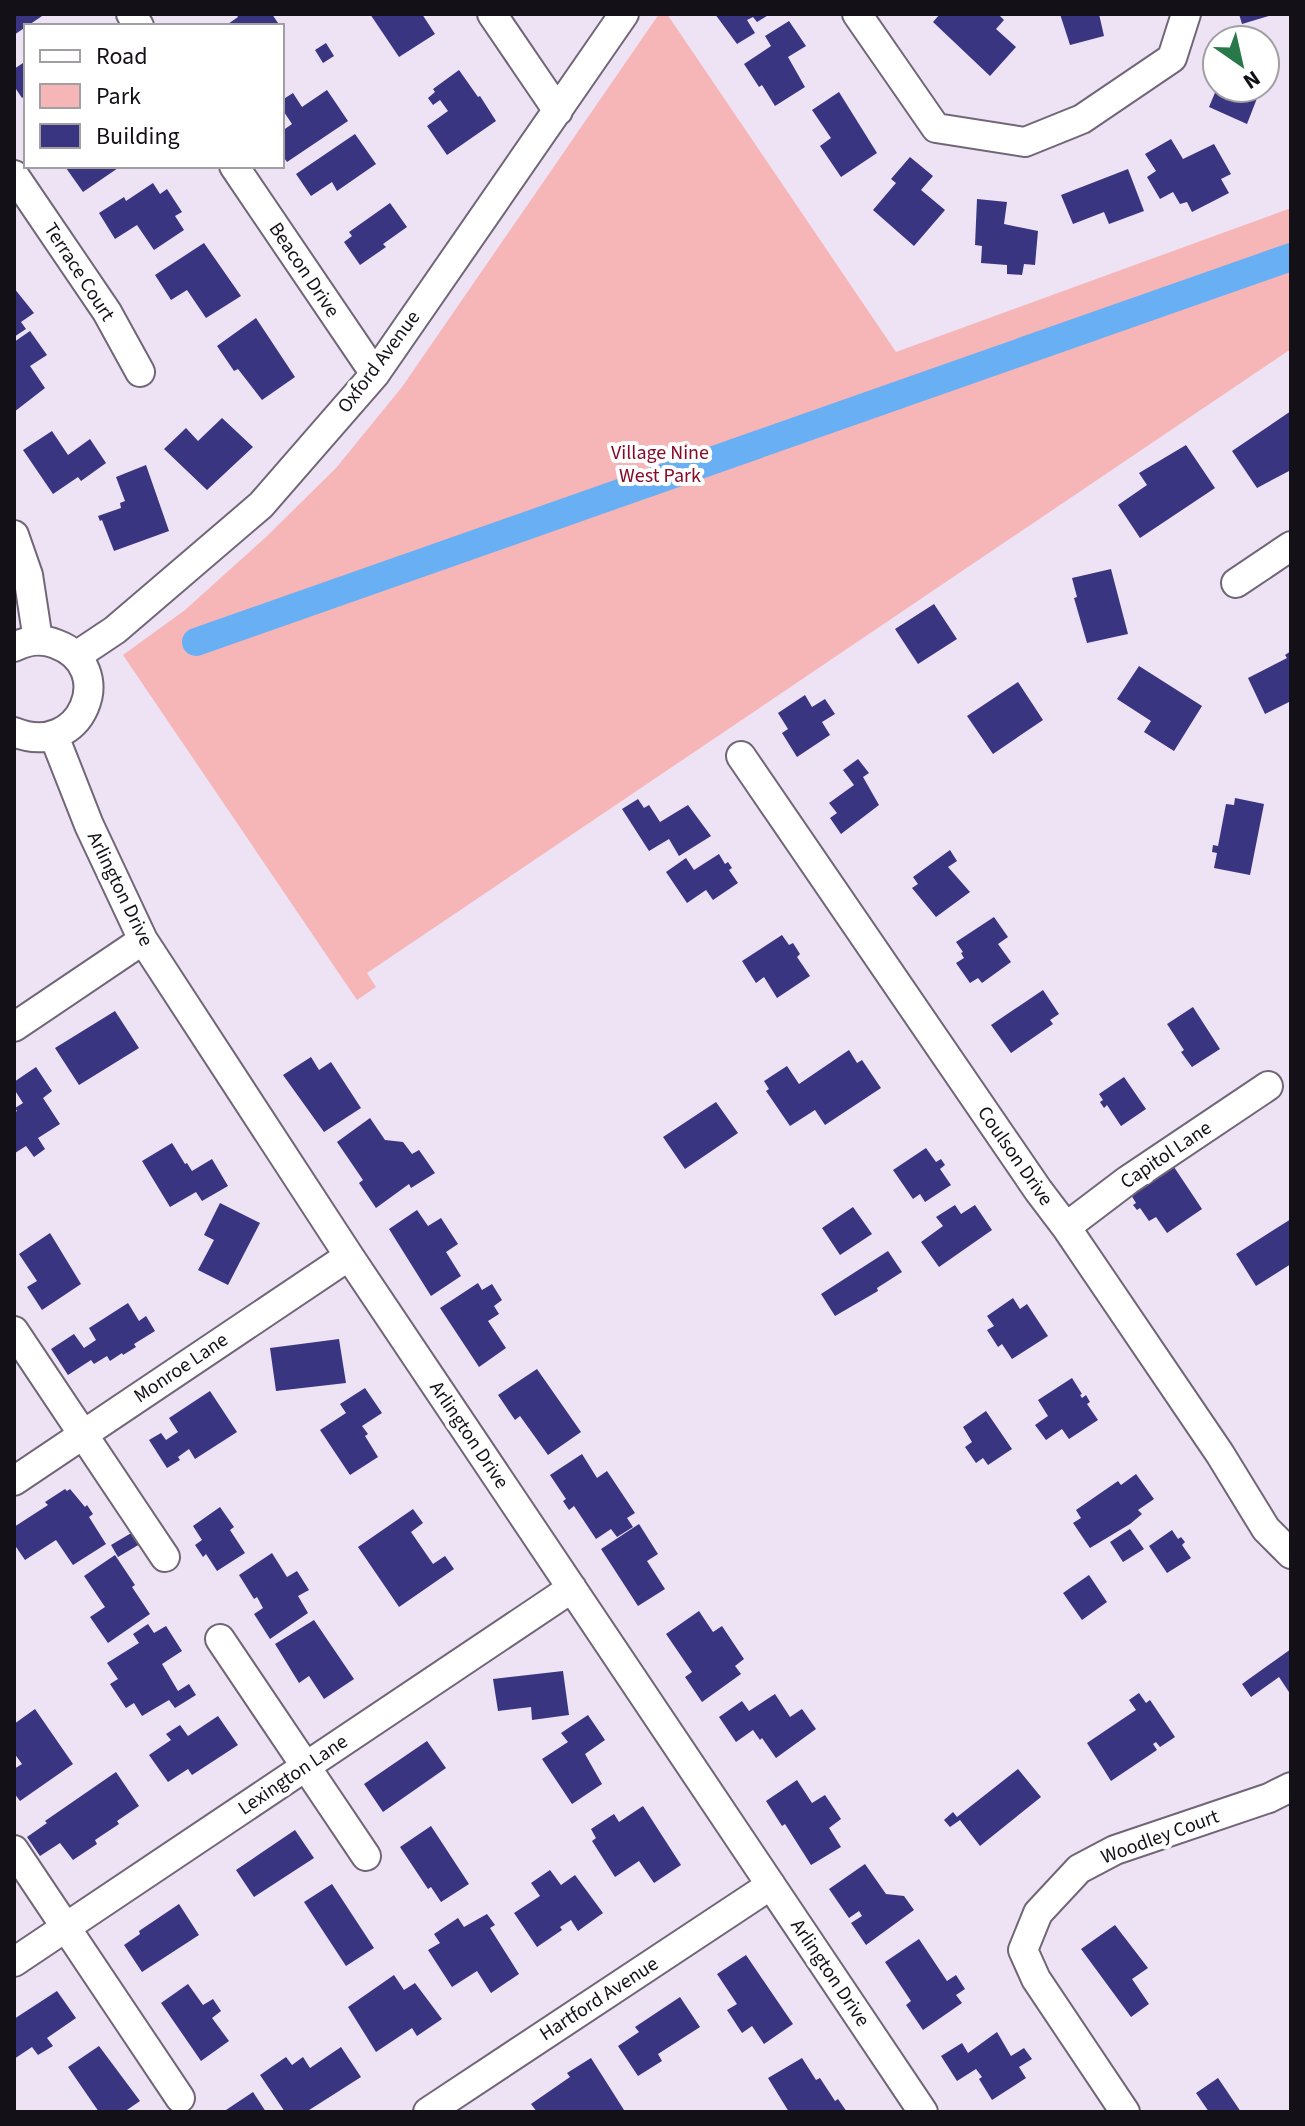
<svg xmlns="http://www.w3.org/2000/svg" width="1305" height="2126" font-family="'Source Sans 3',sans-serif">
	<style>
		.green { fill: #f6b6b7 }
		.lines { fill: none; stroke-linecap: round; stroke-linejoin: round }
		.canal { stroke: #69aff3; stroke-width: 28 }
		.building { fill: #3a3580 }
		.street-casing { stroke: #716677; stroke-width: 32 }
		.street { stroke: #fff; stroke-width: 28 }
		.labels { text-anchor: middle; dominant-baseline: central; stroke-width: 8; stroke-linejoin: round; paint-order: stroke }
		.street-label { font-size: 20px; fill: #141017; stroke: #fff }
		.park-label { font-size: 20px; fill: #860b27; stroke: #fff }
	</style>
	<rect width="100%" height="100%" fill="#eee2f5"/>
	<path class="green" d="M659,14H667L896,352L1291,208V349L367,973L376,987L357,1000L123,655L185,610L266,537L336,468L402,387Z"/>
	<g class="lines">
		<path class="canal" d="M196,642L1291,257"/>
	</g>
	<path class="building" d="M14,14H45L14,35Z
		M236,14H272L280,26H225L238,17Z
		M370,14H422L435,34L399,57Z
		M715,14H770L757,22L753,17L747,20L755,33L737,44Z
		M940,14H998L1004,20L996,29L1016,47L990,76L933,22Z
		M1060,14H1099L1104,36L1070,45Z
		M1239,14H1272V15L1242,24Z
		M789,21L806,46L788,57L805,87L775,106L762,85L759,87L744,64L771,46L765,36Z
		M326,43L334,56L323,63L315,50Z
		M1265,48L1276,53L1265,79Z
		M26,61V95L22,98L14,86V69Z
		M459,70L478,97L480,96L496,121L447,155L427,126L448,111L440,100L433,105L428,98L435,92L433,89Z
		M1217,88H1261L1247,124L1209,107Z
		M327,90L348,121L287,162L282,155V131L292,124L282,109V100L293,93L302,107Z
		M839,92L877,153L841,177L820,146L831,138L812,110Z
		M355,134L376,164L337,191L332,182L311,196L296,174Z
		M1171,139L1183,159L1214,144L1231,174L1221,179L1229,193L1192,212L1187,202L1180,204L1173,192L1160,199L1147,177L1156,171L1145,154Z
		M910,157L933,176L921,190L945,210L914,246L873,210L896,183L891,179Z
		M69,166H121L83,192L66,168Z
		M1128,169L1144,211L1109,224L1104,212L1073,224L1061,195Z
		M153,183L160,194L167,189L182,212L175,216L184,230L154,250L137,225L115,239L99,213L124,197L126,201Z
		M977,199L1007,202L1004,224L1038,231L1035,265L1024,264L1022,275L1007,274V265L981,263L982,246L975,245Z
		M390,203L407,227L383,244L386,247L360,265L344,242L352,236L349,232Z
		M204,243L241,296L206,318L187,290L171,300L155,275Z
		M14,288L34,313L21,322L26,329L14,337Z
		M256,318L295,377L262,400L238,369L234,371L217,346Z
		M30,331L47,355L30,366L45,388L14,412V342Z
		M1291,411V470L1257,488L1232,451Z
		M222,418L253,447L207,490L164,449L186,428L198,441Z
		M52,431L68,455L90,439L106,463L81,481L78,477L53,494L23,450Z
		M1186,445L1215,488L1140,538L1118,505L1147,485L1139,473Z
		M146,465L169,531L114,551L102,520L100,521L98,516L121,508L120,503L125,501L116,477Z
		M1111,569L1128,634L1087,643L1074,598L1077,597L1072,578Z
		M934,604L957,639L918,664L895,629Z
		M1291,651V701L1265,714L1248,678L1287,658L1285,655Z
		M1139,666L1202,706L1174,751L1144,732L1151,721L1117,699Z
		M1018,682L1043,720L993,754L967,716Z
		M805,695L812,707L825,699L835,714L822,722L830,735L797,757L782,733L788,729L778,713Z
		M858,759L869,773L863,777L879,805L841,834L830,818L837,813L829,803L854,785L843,770Z
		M1235,798L1264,804L1250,875L1214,868L1217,853L1212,852L1213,845L1218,846L1226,804L1234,805Z
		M638,799L644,808L649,805L660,822L688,805L711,836L679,856L669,839L649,851L622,809Z
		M950,850L957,861L948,867L970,892L936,917L912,888L918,884L913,877Z
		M719,854L725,864L728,862L732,868L729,870L738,883L713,900L706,890L687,903L666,872L686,858L694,870Z
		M994,917L1008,937L998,944L1011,962L982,983L978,978L970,983L956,963L964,958L961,953L963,952L956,942Z
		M782,935L789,945L793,943L800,954L797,957L810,976L777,998L764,977L756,983L742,961Z
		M1043,990L1059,1014L1050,1020L1053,1024L1011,1053L991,1025Z
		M1193,1007L1220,1049L1192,1067L1181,1052L1184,1050L1167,1024Z
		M115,1011L139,1048L79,1085L55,1048Z
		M849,1050L857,1063L862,1060L881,1088L825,1125L815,1110L790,1126L766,1091L769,1089L764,1081L787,1066L799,1084Z
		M311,1057L319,1070L331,1062L361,1108L324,1132L283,1075Z
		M36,1067L52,1091L43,1098L60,1124L38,1138L45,1149L34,1157L26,1146L15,1153L14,1151V1113L17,1111L15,1108L23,1103L14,1089V1082Z
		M1124,1077L1146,1109L1121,1126L1107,1105L1104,1108L1100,1102L1103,1100L1099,1094Z
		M716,1102L738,1133L685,1169L663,1137Z
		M370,1118L385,1140L403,1142L412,1154L419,1150L435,1173L411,1188L409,1184L376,1208L359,1183L363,1180L337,1142Z
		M172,1143L185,1164L187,1163L192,1171L212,1159L228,1186L202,1201L196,1192L170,1207L142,1161Z
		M926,1148L936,1162L941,1159L945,1165L940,1169L951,1185L925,1202L920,1194L913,1199L893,1170Z
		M1170,1161L1202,1209L1167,1233L1156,1217L1149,1221L1140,1208L1137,1210L1133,1205L1136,1203L1128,1190Z
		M220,1203L260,1223L228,1285L198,1270L214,1240L204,1235Z
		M955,1205L961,1214L975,1205L992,1230L939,1267L921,1242L943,1226L936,1217Z
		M853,1207L872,1234L840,1255L822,1228Z
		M417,1210L428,1226L441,1218L458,1244L446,1252L461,1276L431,1296L389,1229Z
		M1291,1219V1264L1256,1286L1236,1254Z
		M50,1233L81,1284L42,1310L27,1287L37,1281L19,1254Z
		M888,1251L902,1272L877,1288L878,1291L835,1316L821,1294Z
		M478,1283L482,1290L492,1284L502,1300L494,1306L499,1314L488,1321L506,1348L479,1367L440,1308Z
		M1013,1298L1020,1309L1027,1304L1048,1336L1012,1359L1002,1344L998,1347L987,1330L994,1326L987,1316Z
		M128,1303L139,1321L146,1316L155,1331L134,1344L136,1347L123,1355L122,1353L110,1361L107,1356L94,1364L91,1360L68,1375L51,1349L74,1334L84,1348L96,1340L89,1328Z
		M339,1339L346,1383L276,1391L270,1348Z
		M537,1369L581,1432L548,1455L520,1416L515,1420L498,1395Z
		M1072,1378L1082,1394L1080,1395L1082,1398L1086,1395L1090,1402L1087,1404L1098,1420L1069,1439L1062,1429L1046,1440L1035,1425L1048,1416L1038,1400Z
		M365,1388L382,1413L362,1426L368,1434L365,1436L378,1457L350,1475L320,1430L346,1413L340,1404Z
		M210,1391L237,1432L195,1459L189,1449L178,1457L180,1460L167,1468L149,1440L161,1433L166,1440L178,1432L169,1418Z
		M986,1411L1012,1449L988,1465L983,1458L976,1463L965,1447L972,1442L963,1427Z
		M582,1454L597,1478L607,1471L635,1513L627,1518L633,1527L617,1537L611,1529L596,1539L574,1506L569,1510L563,1501L566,1499L550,1475Z
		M1136,1474L1154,1499L1138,1510L1142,1514L1130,1524L1090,1548L1073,1523L1081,1518L1076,1510L1118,1481L1121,1485Z
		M65,1489L67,1491L70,1489L85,1507L87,1505L93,1514L89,1517L106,1544L73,1565L56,1540L25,1560L14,1544V1527L48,1505L45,1502Z
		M220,1507L234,1527L230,1530L245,1553L217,1571L206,1554L203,1557L195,1545L202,1540L193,1526Z
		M413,1509L423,1523L411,1532L433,1564L445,1556L454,1569L399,1607L358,1547Z
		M639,1524L658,1554L647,1561L665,1589L638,1606L601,1549Z
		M1130,1529L1144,1549L1123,1562L1110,1542Z
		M1172,1530L1178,1539L1181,1537L1185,1542L1182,1545L1191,1558L1167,1573L1149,1546Z
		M133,1532L140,1544L118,1557L111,1545Z
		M272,1553L287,1577L297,1571L309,1590L298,1596L308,1613L270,1639L254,1614L263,1608L257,1597L254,1599L239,1575Z
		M115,1555L135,1585L132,1587L150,1614L108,1643L90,1617L105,1607L84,1576Z
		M1089,1575L1107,1602L1082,1620L1063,1593Z
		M699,1611L713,1632L722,1626L744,1659L735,1666L741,1674L702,1702L685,1677L692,1672L666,1634Z
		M314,1620L354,1679L324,1699L309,1676L299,1683L275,1644Z
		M148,1624L154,1633L166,1626L182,1651L162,1664L178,1691L189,1684L196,1695L175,1708L169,1700L142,1716L134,1703L126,1708L110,1684L118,1679L107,1663L139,1643L133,1634Z
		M1291,1649V1695L1279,1677L1251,1697L1242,1684Z
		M563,1671L569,1715L532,1720L531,1707L498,1711L493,1679Z
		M1139,1693L1146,1703L1150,1700L1175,1737L1160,1747L1156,1742L1153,1744L1157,1750L1111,1781L1087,1743L1136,1710L1129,1700Z
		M775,1694L790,1717L802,1709L816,1729L776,1758L762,1738L760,1740L753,1730L736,1742L719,1717L742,1701L749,1711Z
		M35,1709L73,1764L20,1801L14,1793V1769L22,1764L14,1753V1724Z
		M588,1715L605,1740L585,1754L602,1784L572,1804L542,1759L568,1742L561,1733Z
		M218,1716L238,1745L192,1775L188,1769L168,1782L149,1755L171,1740L166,1734L180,1725L188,1736Z
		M427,1741L446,1768L383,1812L364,1784Z
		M1018,1769L1041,1797L980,1846L960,1820L950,1827L944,1820L953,1812L957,1817Z
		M116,1772L139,1806L117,1821L119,1824L95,1840L97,1844L73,1860L60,1843L40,1856L27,1837L47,1823L45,1821Z
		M797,1780L812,1803L825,1795L841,1819L829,1828L841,1847L811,1865L785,1824L782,1826L766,1801Z
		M643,1806L681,1865L654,1883L639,1861L615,1877L592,1841L596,1838L591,1829L614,1814L619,1822Z
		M431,1826L469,1884L441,1902L431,1887L428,1889L400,1847Z
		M295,1830L314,1858L254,1897L236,1870Z
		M865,1864L886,1894L904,1896L914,1910L866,1945L851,1923L862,1916L859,1911L849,1918L829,1889Z
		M550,1870L561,1885L575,1875L603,1913L578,1931L571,1920L560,1927L562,1930L537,1947L514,1913L540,1896L531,1883Z
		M332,1884L374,1948L346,1966L304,1902Z
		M179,1904L199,1935L142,1972L124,1945L140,1934L139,1931Z
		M487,1914L495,1925L490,1928L519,1974L491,1993L477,1971L452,1987L428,1950L440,1943L434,1934L458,1918L464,1927Z
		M1115,1925L1148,1968L1132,1979L1149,2004L1131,2017L1081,1949Z
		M919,1939L947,1981L956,1975L965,1989L956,1995L962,2003L923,2030L906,2005L911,2001L885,1962Z
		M746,1955L793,2024L764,2044L752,2026L742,2033L727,2010L737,2004L717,1974Z
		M394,1975L404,1990L415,1983L442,2019L417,2036L412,2028L376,2052L348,2007Z
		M188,1984L203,2005L213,1999L221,2011L212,2018L229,2041L201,2061L161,2003Z
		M57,1991L76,2018L47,2038L53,2046L38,2055L32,2047L14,2059V2019Z
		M680,1997L700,2027L658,2054L662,2061L638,2076L618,2046L639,2032L635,2027Z
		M997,2032L1011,2056L1024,2048L1032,2059L1019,2067L1026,2078L992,2100L979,2079L982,2077L976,2069L957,2081L941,2056L962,2043L968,2053Z
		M99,2046L140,2101L124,2112H99L68,2067Z
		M341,2047L361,2077L306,2112H285L260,2075L286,2057L292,2065L303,2057L310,2068Z
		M591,2058L624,2110L537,2112L531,2104L570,2077L567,2073Z
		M802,2058L816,2080L820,2078L835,2101L838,2099L847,2112H789L768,2078Z
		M1218,2078L1241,2112H1209L1196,2093Z
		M253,2092L266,2112H227L226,2110Z"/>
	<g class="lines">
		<g class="street-casing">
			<path id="street" d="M131,14L139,26
				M492,14L558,111
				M857,14L936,128L1025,142L1082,119L1172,58L1186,14
				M234,166L375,374
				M14,175L107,312L140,372
				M14,535L28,575L38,640
				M1236,583L1291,546
				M14,647C28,640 41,638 56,644C119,667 82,760 14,732
				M76,656L115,630L261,505L375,374L624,14
				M54,736L89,825L143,940L349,1256L923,2112
				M741,756L1038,1190L1066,1227L1220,1454L1266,1529L1291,1554
				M14,1027L143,940
				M1066,1227L1128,1180L1268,1086
				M14,1331L165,1557
				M14,1481L349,1256
				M220,1639L366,1856
				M14,1850L180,2098
				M14,1962L572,1588
				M428,2112L771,1885
				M1125,2112L1036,1979L1023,1950L1038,1913L1079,1869L1115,1850L1269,1798L1291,1787"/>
		</g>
		<use href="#street" class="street"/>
	</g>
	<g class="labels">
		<g class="street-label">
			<text transform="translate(304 270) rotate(56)">Beacon Drive</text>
			<text transform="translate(79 272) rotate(57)">Terrace Court</text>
			<text transform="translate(379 362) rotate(-53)">Oxford Avenue</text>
			<text transform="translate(120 889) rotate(64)">Arlington Drive</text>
			<text transform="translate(1166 1155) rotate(-34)">Capitol Lane</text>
			<text transform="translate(1015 1156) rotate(55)">Coulson Drive</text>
			<text transform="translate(181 1368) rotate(-34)">Monroe Lane</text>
			<text transform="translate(469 1435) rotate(56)">Arlington Drive</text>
			<text transform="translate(293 1775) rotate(-34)">Lexington Lane</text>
			<text transform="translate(1160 1837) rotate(-20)">Woodley Court</text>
			<text transform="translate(830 1973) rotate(56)">Arlington Drive</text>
			<text transform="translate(599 1999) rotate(-33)">Hartford Avenue</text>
		</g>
		<g class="park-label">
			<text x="660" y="453">Village Nine<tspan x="660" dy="23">West Park</tspan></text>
		</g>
	</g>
	<rect width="1305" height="2126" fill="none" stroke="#141017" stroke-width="32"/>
	<rect x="24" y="24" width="260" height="144" fill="#ffffff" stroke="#a19fa2" stroke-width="2"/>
	<rect x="40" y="50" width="40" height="12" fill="#ffffff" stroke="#a19fa2" stroke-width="2"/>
	<text x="96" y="64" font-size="24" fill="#141017">Road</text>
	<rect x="40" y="84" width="40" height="24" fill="#f6b6b7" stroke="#a19fa2" stroke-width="2"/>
	<text x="96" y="104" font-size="24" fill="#141017">Park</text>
	<rect x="40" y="124" width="40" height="24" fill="#3a3580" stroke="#a19fa2" stroke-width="2"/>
	<text x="96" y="144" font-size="24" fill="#141017">Building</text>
	<g transform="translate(1241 64) rotate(146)"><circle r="38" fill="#ffffff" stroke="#a19fa2" stroke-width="2"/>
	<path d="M0-6L14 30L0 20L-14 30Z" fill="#287849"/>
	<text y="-12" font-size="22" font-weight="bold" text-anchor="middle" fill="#141017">N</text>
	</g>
</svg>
